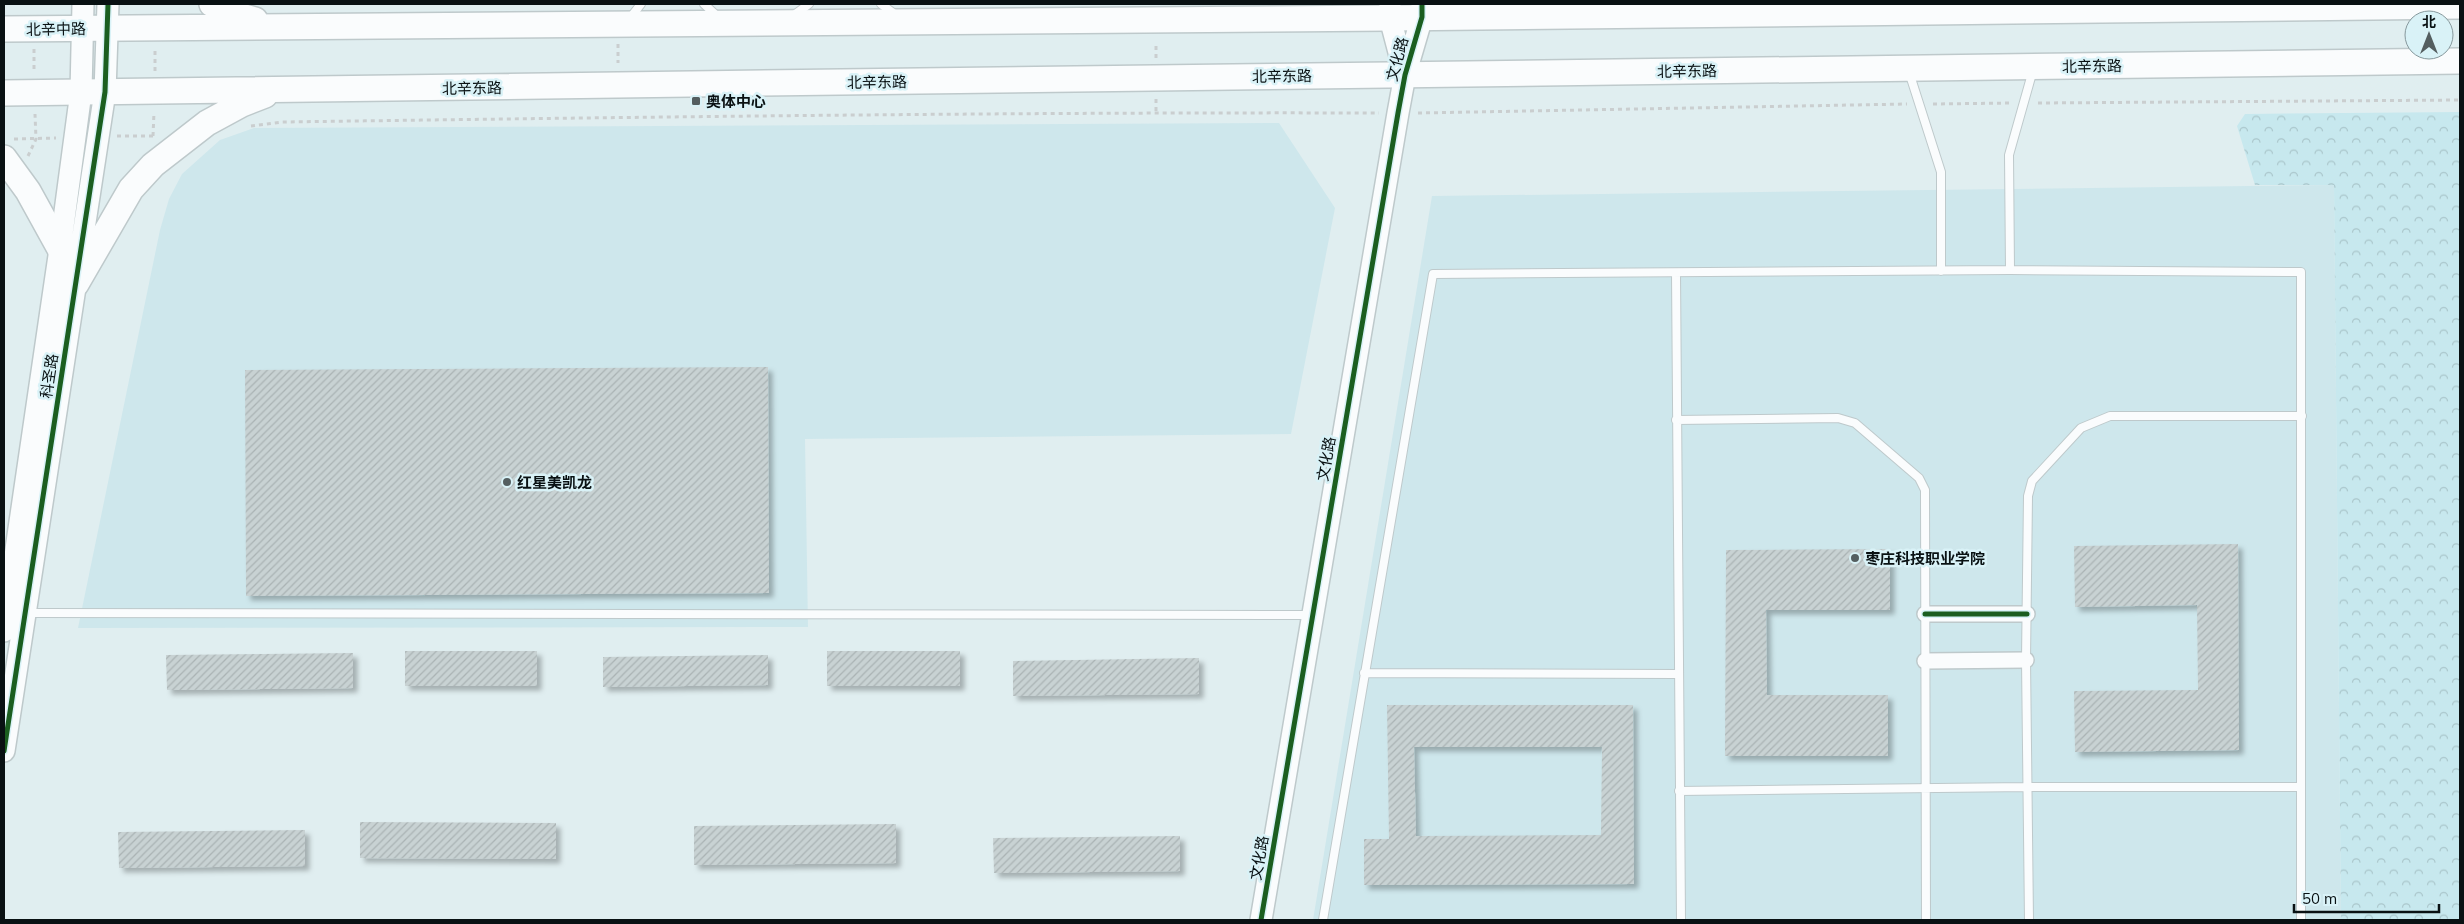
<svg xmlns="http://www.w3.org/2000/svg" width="2464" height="924" font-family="Mulish,'Noto Sans SC',sans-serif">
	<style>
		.built { fill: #cee7ec }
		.forest { fill: url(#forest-crowns) }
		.building { fill: url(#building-hatch); fill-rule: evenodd; filter: url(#shadow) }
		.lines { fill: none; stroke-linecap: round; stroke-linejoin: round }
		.lane-casing { stroke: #bec9cb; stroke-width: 10 }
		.street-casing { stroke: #bec9cb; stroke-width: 18 }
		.secondary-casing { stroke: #bec9cb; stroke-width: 24 }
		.primary-casing { stroke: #bec9cb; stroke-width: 28 }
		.path { stroke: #cacecf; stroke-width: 3; stroke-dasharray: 4 4; stroke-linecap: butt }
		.lane { stroke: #fafcfd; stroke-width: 8 }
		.street { stroke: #fafcfd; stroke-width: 15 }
		.secondary { stroke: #fafcfd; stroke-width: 21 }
		.primary { stroke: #fafcfd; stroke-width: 25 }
		.cycleway-casing { stroke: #d9f2f7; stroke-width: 8 }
		.cycleway { stroke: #1b5e20; stroke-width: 5 }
		.poi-dot { fill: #545e60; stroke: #d9f2f7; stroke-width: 2 }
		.labels { text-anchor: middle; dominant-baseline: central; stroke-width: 5; stroke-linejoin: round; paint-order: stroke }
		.street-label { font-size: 15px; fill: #091113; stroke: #d9f2f7 }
		.poi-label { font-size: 15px; font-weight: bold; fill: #091113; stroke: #d9f2f7; text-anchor: start }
	</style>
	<defs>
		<pattern id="forest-crowns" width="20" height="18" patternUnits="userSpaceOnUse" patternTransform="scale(1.25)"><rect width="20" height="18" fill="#c7e8ee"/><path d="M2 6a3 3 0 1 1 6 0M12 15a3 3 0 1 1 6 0" fill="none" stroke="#aac6cb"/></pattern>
		<pattern id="building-hatch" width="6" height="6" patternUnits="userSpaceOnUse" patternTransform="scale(1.25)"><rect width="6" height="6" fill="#c8d2d3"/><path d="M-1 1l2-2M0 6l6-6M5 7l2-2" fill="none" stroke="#aab3b4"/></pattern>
		<filter id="shadow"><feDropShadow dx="4.5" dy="4.5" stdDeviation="2.5" flood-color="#0004"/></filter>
	</defs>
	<rect width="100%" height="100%" fill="#e0eef0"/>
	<path class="built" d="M1279,123L1335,208L1291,434L805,439L808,627L78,628L160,230L169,199L182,174L220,140L254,128Z
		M2334,185L2341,920H1313L1432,196Z"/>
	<path class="forest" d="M2460,112V920H2341L2334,185H2255L2237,126L2245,114Z"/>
	<path class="building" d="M768,367L769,593L246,596L245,370Z
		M2238,544L2239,750L2075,752L2074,691L2198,690L2197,605L2075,607L2074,546Z
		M1890,549V610H1766L1767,695H1888V756H1725L1726,550Z
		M405,651H537V686H405Z
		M827,651H960V686H827Z
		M353,653V688L167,690L166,655Z
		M768,655V685L603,687V657Z
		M1199,658V694L1013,696V661Z
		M1387,705H1633L1634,884L1364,885V839H1389ZM1414,747H1602L1601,835L1416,836Z
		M360,822L556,823V859L360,858Z
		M896,824V863L694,865V826Z
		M305,830V866L119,868L118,832Z
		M1180,836V871L994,873L993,838Z"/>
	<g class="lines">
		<g class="lane-casing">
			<path id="lane" d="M704,4L717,16
				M881,4L896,15
				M794,15L809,4
				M630,18L641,4
				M1909,72L1941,172V271
				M2010,270L2009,155L2033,70
				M1676,273L1681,920
				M1676,420L1838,418L1855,423L1919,478L1925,490L1926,920
				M27,613L1311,615
				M1364,673L1678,674
				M1679,791L2027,787H2300
				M1323,920L1433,274L2010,270L2301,272V920
				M2029,920L2026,660L2028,496L2032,481L2081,428L2110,416H2302"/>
		</g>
		<g class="street-casing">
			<path id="street" d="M1925,614H2027
				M1925,661L2026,660"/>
		</g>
		<g class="secondary-casing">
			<path id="secondary" d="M1390,4V18L1405,75
				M4,631L60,249L81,92L83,4
				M4,751L105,92L108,4
				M1261,920L1398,113L1405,75L1422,17V4"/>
		</g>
		<g class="primary-casing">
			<path id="primary" d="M212,4L227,12L255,20
				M4,29L1390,18L2460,6
				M4,93L2460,61
				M4,158L28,191L60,249
				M76,284L131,189L153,165L207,123L242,104L265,95"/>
		</g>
		<path class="path" d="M618,44V63
			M34,49V71
			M1156,58V42
			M155,71V49
			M1156,99V113
			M2038,103L2460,100
			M1933,104L2012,103
			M1418,113L1907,104
			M251,126L282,122C648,117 1013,112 1379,113
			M117,136H156
			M153,136L154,112
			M14,139L56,138
			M28,156L36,139L35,114"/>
		<use href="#lane" class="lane"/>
		<use href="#street" class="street"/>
		<use href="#secondary" class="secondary"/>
		<use href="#primary" class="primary"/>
		<g class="cycleway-casing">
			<path id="cycleway" d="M1925,614H2027
				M4,751L105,92L108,4
				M1261,920L1398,113L1405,75L1422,17V4"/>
		</g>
		<use href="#cycleway" class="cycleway"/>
	</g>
	<g class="poi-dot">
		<rect x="691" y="96" width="10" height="10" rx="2.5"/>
		<circle cx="507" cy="482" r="5"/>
		<circle cx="1855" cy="558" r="5"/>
	</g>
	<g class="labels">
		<g class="street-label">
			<text transform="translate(56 29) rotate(-1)">北辛中路</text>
			<text transform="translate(1397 59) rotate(-75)">文化路</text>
			<text transform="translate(2092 66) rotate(-1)">北辛东路</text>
			<text transform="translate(1687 71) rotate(-1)">北辛东路</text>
			<text transform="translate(1282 76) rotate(-1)">北辛东路</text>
			<text transform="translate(877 82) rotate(-1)">北辛东路</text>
			<text transform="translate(472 88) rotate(-1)">北辛东路</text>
			<text transform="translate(49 376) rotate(-81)">科圣路</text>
			<text transform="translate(1326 459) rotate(-80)">文化路</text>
			<text transform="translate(1259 858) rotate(-80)">文化路</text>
		</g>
		<g class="poi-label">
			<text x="706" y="101">奥体中心</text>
			<text x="517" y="482">红星美凯龙</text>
			<text x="1865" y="558">枣庄科技职业学院</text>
		</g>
	</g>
	<rect width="2464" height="924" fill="none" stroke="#091113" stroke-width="10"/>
	<g transform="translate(2429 35)"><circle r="24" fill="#d9f2f7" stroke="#86989c"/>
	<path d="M0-4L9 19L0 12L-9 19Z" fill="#545e60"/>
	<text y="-8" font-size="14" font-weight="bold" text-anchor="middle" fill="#091113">北</text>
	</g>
	<path d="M2294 904v8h145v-8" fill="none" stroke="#091113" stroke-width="2.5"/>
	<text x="2302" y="904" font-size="15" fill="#091113" stroke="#d9f2f7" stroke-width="4" paint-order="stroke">50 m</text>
</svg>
